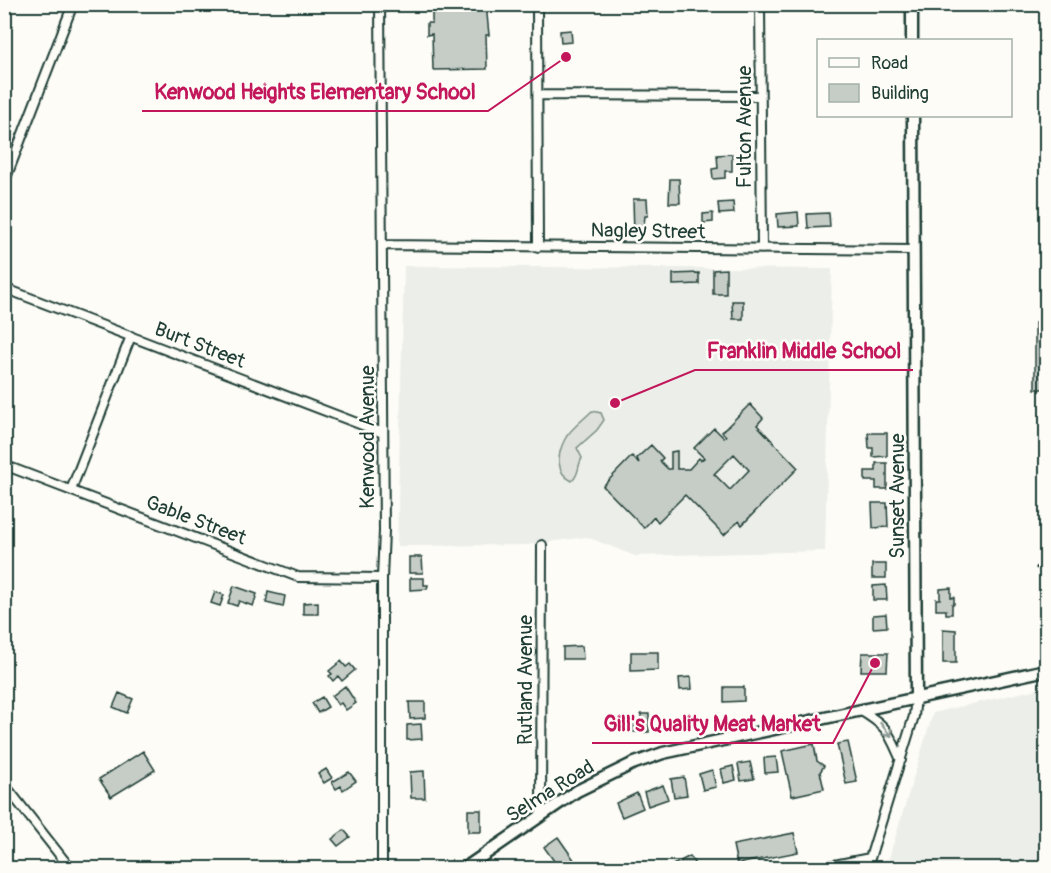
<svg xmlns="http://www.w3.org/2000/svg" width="1051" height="873" font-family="Pangolin,sans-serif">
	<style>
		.built { fill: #eceee9 }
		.green { fill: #dde0db; stroke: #7e8e88; stroke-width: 1.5 }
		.building { fill: #c6cdc7; stroke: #1f3d34; stroke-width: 1.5; fill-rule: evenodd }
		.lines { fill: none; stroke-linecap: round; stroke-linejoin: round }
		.street-casing { stroke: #1f3d34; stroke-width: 12 }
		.secondary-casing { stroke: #1f3d34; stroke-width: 15 }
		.street { stroke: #fdfcf7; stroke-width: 8 }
		.secondary { stroke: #fdfcf7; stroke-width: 10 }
		.oneway { stroke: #8e9c96 }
		.labels { text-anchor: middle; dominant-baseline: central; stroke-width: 5; stroke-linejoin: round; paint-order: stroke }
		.street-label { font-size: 20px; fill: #1f3d34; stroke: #fdfcf7 }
		.leader { fill: none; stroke: #c2185b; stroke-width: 2 }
		.callout-dot { fill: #c2185b; stroke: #fdfcf7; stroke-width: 2 }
		.callout-label { font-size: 21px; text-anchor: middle; font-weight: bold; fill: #c2185b; stroke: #fdfcf7; stroke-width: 5; stroke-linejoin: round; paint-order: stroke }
	</style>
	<rect width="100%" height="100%" fill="#fdfcf7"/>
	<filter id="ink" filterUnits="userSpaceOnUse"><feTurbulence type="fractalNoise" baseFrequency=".0167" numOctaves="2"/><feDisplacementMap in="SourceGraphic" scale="12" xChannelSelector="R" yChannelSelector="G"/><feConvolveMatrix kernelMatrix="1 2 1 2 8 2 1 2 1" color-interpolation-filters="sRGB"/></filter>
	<g filter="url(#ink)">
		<path class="built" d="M404,266L832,269L825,551L635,556L587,537L526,545L397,546Z
			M1046,687V868H886L933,713Z"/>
		<path class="green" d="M592,411L601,413L604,420L597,430L577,448L582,458C577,466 580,474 572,481C555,473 557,454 565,439C570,429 584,419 592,411Z"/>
		<path class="building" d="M432,4H486L489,35H486L487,69L433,70L432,34L427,35V23H432Z
			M557,4H585V8L557,7Z
			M571,30L572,42L561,43L560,31Z
			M732,154V171H725V178L713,179L712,169L718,168L717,155Z
			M670,179H679L680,203H669Z
			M633,199H647L648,216H645L643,233L634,234Z
			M733,202L734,213L719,214L718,203Z
			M798,212L799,226L778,227L777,214Z
			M713,213V222L703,223V214Z
			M829,213L830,227L808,228L807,214Z
			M726,269V294H713V270Z
			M699,273V284L673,285V274Z
			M732,301H743V319H733Z
			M1035,323H1046V389H1035Z
			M750,404L763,418L757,425L798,468L742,525L739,521L724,535L685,495L658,522L654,517L644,528L603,486L632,456L639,463L637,458L651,445L663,458L660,461L668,469H671V452L677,451V469H689L699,458L701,460L704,458L694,448L714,428L724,438L726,436L722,432ZM734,454L749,470L730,490L714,474Z
			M868,433H887V456L873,457V448H869Z
			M876,463H887V489H876V481H865V471H876Z
			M872,503H887L888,527L873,528Z
			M1046,552V574L1036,568Z
			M409,557H422L423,573H409Z
			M872,564H886V578H872Z
			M410,578H424V585H428L427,589L410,590Z
			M886,585L887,600H873V586Z
			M234,586L257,594L253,606L239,601L237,606L228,603Z
			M951,588V598L954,597V604H952V614H946V610H936V599H940V589Z
			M215,592L224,595L220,606L211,603Z
			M268,592L285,596L283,607L266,603Z
			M318,602V614H303V603Z
			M886,614L887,627L873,628V615Z
			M943,629L956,630V663H943Z
			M582,646L583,659H563V647Z
			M631,652H658V670L631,671Z
			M862,653H888L887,671H861Z
			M341,661L346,667L350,664L355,670L342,681L338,676L333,681L329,676L332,674L329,671Z
			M691,677L692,689L680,690L679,678Z
			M345,686L356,703L346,710L341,703L338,705L332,696Z
			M724,687H744V701L724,702Z
			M119,693L133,699L127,713L113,707Z
			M322,697L328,707L318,713L312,703Z
			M409,702H425V718L410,719Z
			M641,714H649V732H634V720H641Z
			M421,724L422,739L407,740V725Z
			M848,742L857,782L846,784L837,744Z
			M814,744L817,761L824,766L820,772L824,789L792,796L782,751Z
			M143,751L155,770L111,797L99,779Z
			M776,757L778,772L765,773L764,758Z
			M750,762L754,779L741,781L738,764Z
			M733,766L736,780L724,783L721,769Z
			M326,769L332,778L324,783L318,774Z
			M712,770L716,787L703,790L699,774Z
			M424,771L425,798H411L410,772Z
			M349,772L356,781L343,790L341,786L336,789L332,782Z
			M684,777L687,795L674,797L671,779Z
			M663,785L668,799L648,806L644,792Z
			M637,793L643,808L622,817L616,803Z
			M468,810H481V832H468Z
			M344,830L350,837L338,846L332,839Z
			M794,833L798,852L737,864L733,845Z
			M558,837L579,867L578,868H559L544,847Z
			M690,856L697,868H667Z"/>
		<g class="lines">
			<g class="street-casing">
				<path id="street" d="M380,4L384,531L382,578V868
					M537,4L538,247
					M760,4L762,249
					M538,95L760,96
					M4,183L73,4
					M382,245L914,250
					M4,288L383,433
					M4,465L298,577L382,578
					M71,490L131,336
					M860,710C888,727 888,731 901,760
					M4,784L70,868
					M541,815L542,545
					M819,868L870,858
					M867,868L914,716L916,697"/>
			</g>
			<g class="secondary-casing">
				<path id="secondary" d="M912,4V40
					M913,116L916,697
					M465,868L577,791L632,764L663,753L1046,670"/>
			</g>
			<use href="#street" class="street"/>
			<use href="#secondary" class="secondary"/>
		</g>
		<defs><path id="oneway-shaft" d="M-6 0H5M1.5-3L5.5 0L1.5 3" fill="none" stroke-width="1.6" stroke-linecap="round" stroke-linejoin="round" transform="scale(1.5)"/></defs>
		<use class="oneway" href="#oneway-shaft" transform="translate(886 730) rotate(52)"/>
	</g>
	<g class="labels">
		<g class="street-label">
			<text transform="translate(744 127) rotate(-90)">Fulton Avenue</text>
			<text transform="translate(648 231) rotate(1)">Nagley Street</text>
			<text transform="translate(200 345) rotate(21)">Burt Street</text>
			<text transform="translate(367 437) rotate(-90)">Kenwood Avenue</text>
			<text transform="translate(897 496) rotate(-90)">Sunset Avenue</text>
			<text transform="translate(196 520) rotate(21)">Gable Street</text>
			<text transform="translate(525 680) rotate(-90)">Rutland Avenue</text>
			<text transform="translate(550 791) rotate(-32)">Selma Road</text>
		</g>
	</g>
	<path class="leader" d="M566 57L488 111H142M615 403L695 370H913M875 663L833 743H592"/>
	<g class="callout-dot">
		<circle cx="566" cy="57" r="6"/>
		<circle cx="615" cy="403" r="6"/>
		<circle cx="875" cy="663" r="6"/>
	</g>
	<g class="callout-label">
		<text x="315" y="99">Kenwood Heights Elementary School</text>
		<text x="804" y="358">Franklin Middle School</text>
		<text x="712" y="731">Gill's Quality Meat Market</text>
	</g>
	<rect width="1051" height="873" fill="none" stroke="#fdfcf7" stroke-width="24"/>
	<rect x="12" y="12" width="1027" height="849" fill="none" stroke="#1f3d34" stroke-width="2" filter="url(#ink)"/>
	<rect x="817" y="39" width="195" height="78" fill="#fdfcf7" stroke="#a4b0a9" stroke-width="1.5"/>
	<rect x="829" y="58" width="30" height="9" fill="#fdfcf7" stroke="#a4b0a9" stroke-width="1.5"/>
	<text x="871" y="69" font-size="18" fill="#1f3d34">Road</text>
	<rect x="829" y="84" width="30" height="18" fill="#c6cdc7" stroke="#a4b0a9" stroke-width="1.5"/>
	<text x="871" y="99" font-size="18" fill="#1f3d34">Building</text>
</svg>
